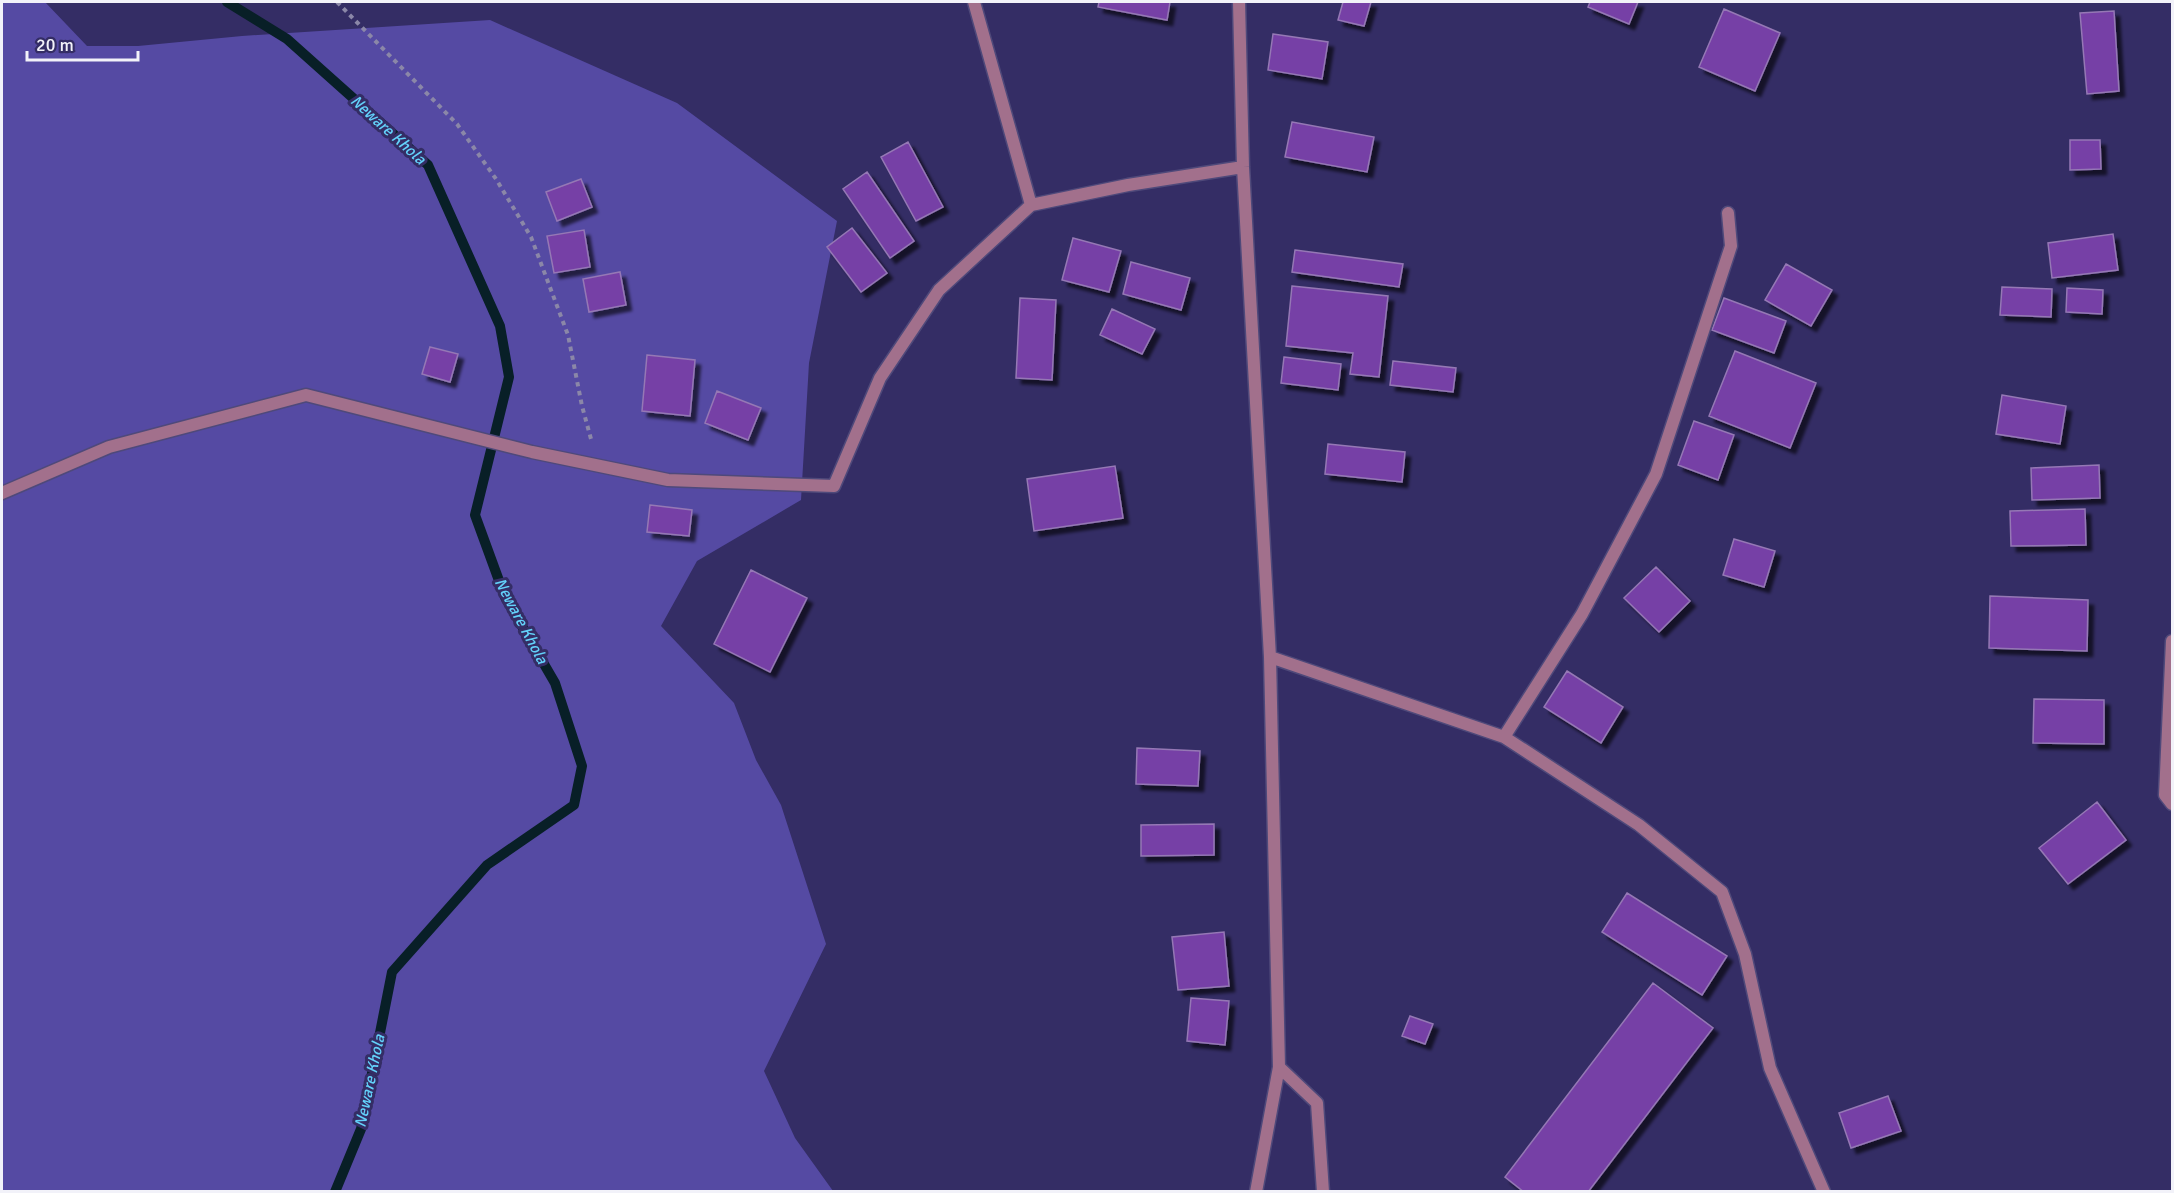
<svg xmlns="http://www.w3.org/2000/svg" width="2174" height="1193" font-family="Signika,sans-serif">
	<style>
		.green { fill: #554aa3 }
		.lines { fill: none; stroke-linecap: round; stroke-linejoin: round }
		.stream { stroke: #081f27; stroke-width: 10 }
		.building { fill: #763fa6; stroke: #9578b5; stroke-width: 1.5; filter: url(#shadow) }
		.street-casing { stroke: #4f497a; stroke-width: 15 }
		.path { stroke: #8b87a8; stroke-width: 4; stroke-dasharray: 4.5 4.5; stroke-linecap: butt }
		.street { stroke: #a2708c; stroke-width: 12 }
		.labels { text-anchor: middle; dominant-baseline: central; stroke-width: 6; stroke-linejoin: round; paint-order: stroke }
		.water-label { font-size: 16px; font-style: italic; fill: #63d1fa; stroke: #342d65 }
	</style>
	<defs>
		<filter id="shadow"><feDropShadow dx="5.5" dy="5.5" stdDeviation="1.5" flood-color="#0009"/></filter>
	</defs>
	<rect width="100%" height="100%" fill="#342d65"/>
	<path class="green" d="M2,2H45L87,46H138L242,36L490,20L677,103L837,221L809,363L801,500L697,561L661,626L734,703L756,760L781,805L826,944L764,1071L795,1138L833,1191L2,1192Z"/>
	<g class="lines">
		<path class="stream" d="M227,2L287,39L428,165L500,326L509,377L475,515L505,597L555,683L582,766L574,805L487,865L392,972L361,1129L335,1192"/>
	</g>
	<path class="building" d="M1099,2H1170L1167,20L1098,7Z
		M1343,2H1371L1364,26L1338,20Z
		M1590,2H1638L1629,24L1588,7Z
		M1724,9L1780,33L1755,91L1699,67Z
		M2114,11L2119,91L2087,94L2080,13Z
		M1273,34L1328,42L1322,79L1268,70Z
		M1292,122L1374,137L1367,172L1285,157Z
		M2070,140H2100L2101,169L2070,170Z
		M908,142L943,207L916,221L881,157Z
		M867,172L914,241L890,258L843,189Z
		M581,179L592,207L557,221L546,192Z
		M852,228L887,273L861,292L827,247Z
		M584,230L590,267L554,273L547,236Z
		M2113,234L2118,270L2052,278L2048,243Z
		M1073,238L1121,251L1109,292L1062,280Z
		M1295,250L1403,264L1399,287L1292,272Z
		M1131,262L1190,278L1181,310L1123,294Z
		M1786,264L1832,290L1811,326L1765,300Z
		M620,272L626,305L589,312L583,279Z
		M1292,286L1388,296L1379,377L1350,374L1353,353L1286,346Z
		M2002,287L2052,289L2051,317L2000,315Z
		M2067,288L2103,290L2102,314L2066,312Z
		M1020,298L1056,300L1052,380L1016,378Z
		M1724,298L1786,321L1774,353L1712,330Z
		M1112,309L1155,329L1142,354L1100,335Z
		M430,347L458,354L450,382L422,374Z
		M1735,351L1816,383L1790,448L1709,416Z
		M647,355L695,360L690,416L642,411Z
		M1284,357L1341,364L1338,390L1281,383Z
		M1393,361L1456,368L1453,392L1390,385Z
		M717,391L761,408L748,440L705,423Z
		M2002,395L2066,406L2060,444L1996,434Z
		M1694,421L1734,435L1718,480L1678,465Z
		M1328,444L1405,452L1402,482L1325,474Z
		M2099,465L2100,498L2032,500L2031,468Z
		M1115,466L1123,518L1034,531L1027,479Z
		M650,505L692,510L689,536L647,532Z
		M2085,509L2086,545L2011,546L2010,511Z
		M1734,539L1775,551L1764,587L1723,575Z
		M1656,567L1690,601L1659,632L1624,598Z
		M751,570L807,598L770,672L714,644Z
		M1990,596L2088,600L2087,651L1989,648Z
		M1567,671L1623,707L1601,743L1544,707Z
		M2034,699L2104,700V744L2033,743Z
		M1137,748L1200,751L1198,786L1136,784Z
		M2097,802L2126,840L2068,884L2039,848Z
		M1214,824V855L1141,856V825Z
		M1627,893L1727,956L1702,995L1602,932Z
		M1224,932L1229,986L1178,990L1172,937Z
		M1653,983L1713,1028L1588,1192H1524L1505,1177Z
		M1191,998L1229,1001L1225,1045L1187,1041Z
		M1410,1016L1433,1024L1425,1044L1402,1036Z
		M1888,1096L1901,1131L1851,1148L1839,1113Z"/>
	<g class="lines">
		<g class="street-casing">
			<path id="street" d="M974,2L1031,205
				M1239,2L1243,167L1270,657L1279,1067L1256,1192
				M2,493L109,447L306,395L532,452L668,480L834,486L880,378L939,290L1031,205L1128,185L1243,167
				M2172,641L2165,795L2172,804
				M1270,657L1504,737L1582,614L1656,474L1731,246L1728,213
				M1504,737L1639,825L1722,892L1745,954L1770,1068L1824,1192
				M1279,1067L1317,1103L1323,1192"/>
		</g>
		<path class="path" d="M337,2L457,124L496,179L531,237L568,335L582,406L591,439"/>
		<use href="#street" class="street"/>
	</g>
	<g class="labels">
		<g class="water-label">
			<text transform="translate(388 130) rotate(42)">Neware Khola</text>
			<text transform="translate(521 621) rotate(62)">Neware Khola</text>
			<text transform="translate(370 1081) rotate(-78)">Neware Khola</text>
		</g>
	</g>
	<rect width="2174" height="1193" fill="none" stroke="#f2f2f9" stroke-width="6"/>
	<path d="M27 51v9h111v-9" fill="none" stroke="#f2f2f9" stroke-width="3"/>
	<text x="36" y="51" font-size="18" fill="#f2f2f9" stroke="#342d65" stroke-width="4.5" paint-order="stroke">20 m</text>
</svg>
